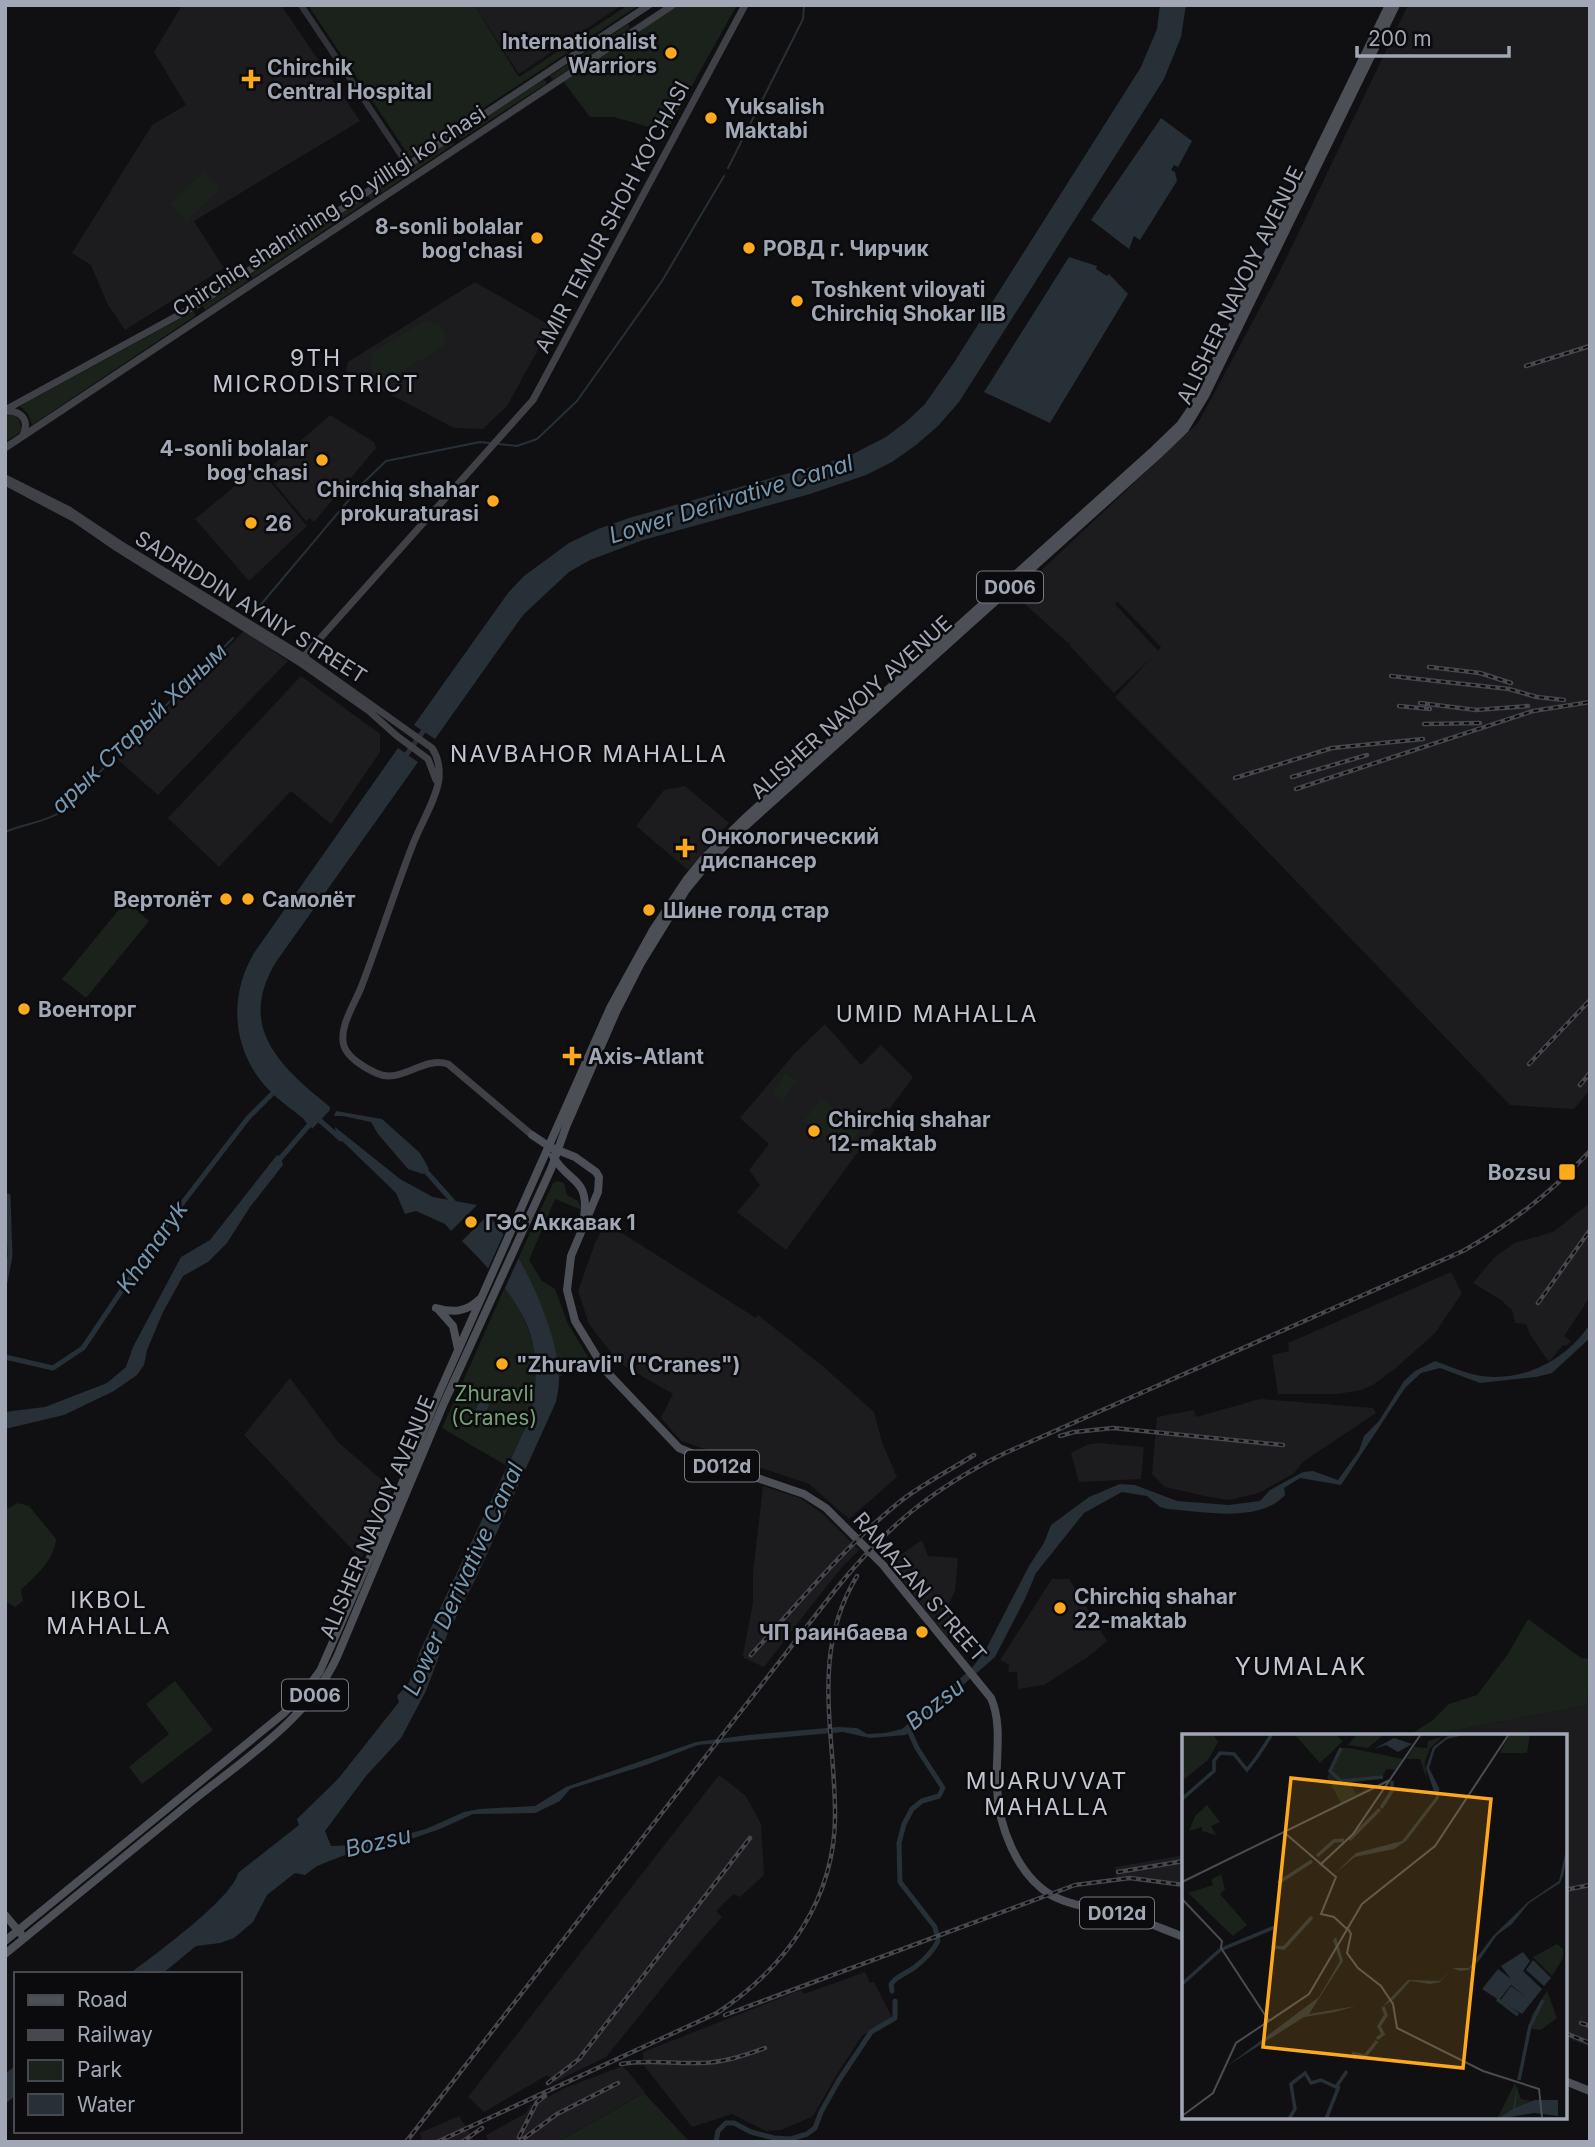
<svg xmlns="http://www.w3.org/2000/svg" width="1595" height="2147" font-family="Inter,sans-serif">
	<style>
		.built { fill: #1c1c1f; fill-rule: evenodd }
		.green { fill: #1a221b }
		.water { fill: #263036 }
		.pier { fill: #101012 }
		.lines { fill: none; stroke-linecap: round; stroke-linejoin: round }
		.stream { stroke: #263036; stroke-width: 2 }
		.canal { stroke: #263036; stroke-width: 5 }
		.tertiary { stroke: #313237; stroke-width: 6 }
		.secondary { stroke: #3f4147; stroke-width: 7 }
		.primary { stroke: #4d4f56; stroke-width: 8 }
		.rail-casing { stroke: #46484e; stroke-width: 4.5 }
		.rail { stroke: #0b0b0d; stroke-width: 2; stroke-dasharray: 5; stroke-linecap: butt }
		.poi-dot { fill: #fda91e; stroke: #0b0b0d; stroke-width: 2.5 }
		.labels { text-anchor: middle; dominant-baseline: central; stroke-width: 5; stroke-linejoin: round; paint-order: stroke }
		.shield { fill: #0b0b0d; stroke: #747882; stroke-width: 2 }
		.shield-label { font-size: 19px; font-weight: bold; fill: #a1a7b4 }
		.poi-label { font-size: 21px; font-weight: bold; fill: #a1a7b4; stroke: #0b0b0d; text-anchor: start }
		.street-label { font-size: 21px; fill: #a1a7b4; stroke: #0b0b0d }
		.park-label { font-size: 21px; fill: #76a077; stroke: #0b0b0d }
		.neighbourhood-label { font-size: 23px; letter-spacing: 2px; fill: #c2c6d0; stroke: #0b0b0d }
		.water-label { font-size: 23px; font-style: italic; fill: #7598b2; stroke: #0b0b0d }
		.quarter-label { font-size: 24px; letter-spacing: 2px; fill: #c2c6d0; stroke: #0b0b0d }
		.inset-river { fill: none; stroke: #263036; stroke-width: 3.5 }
		.inset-road { fill: none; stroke: #4a4c53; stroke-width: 2 }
		.view { fill: #fda91e; fill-opacity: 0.15; stroke: #fda91e; stroke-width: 3.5 }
		.inset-edge { fill: none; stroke: #a1a7b4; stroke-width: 3.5 }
	</style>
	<rect width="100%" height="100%" fill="#101012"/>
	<path class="built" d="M182,5H281L360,121L194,221L224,268L125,330L107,303L91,265L72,253L152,125L186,105L154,52Z
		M474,5H622L519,74Z
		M1408,5H1590V1090L1574,1109L1510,1105L1224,806L1115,697L1151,658L1114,693L1069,645L1071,642L1068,643L1015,595L1198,423L1280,271ZM1118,602L1161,647L1158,651L1115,604Z
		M475,282L551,326L507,406L483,429L454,428L346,371L348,362Z
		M330,415L374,442L376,448L314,522L310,518L306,521L265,472Z
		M258,467L307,526L249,581L195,519Z
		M244,631L288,661L158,795L117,759Z
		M301,676L380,734V752L331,824L291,791L219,867L168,818Z
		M685,786L729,823L688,870L636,826L664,790Z
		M825,1024L861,1065L881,1045L913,1077L786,1250L737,1212L760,1185L749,1170L769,1144L740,1118L794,1054Z
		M1590,1203V1297L1564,1336L1571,1341L1566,1346L1563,1345L1549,1362L1531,1336L1526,1324L1515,1323L1512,1310L1501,1300L1473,1283L1494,1258L1514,1243L1553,1232Z
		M606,1223L756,1318L758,1315L825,1368L874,1412L882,1442L897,1477L849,1519L809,1484L681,1441L661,1418L673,1394L619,1363L589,1324L578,1291L595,1243Z
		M1451,1272L1462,1293L1435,1333L1397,1367L1373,1385L1361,1390L1337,1394H1278L1272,1355L1289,1351L1288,1343Z
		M290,1378L338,1442L392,1489L361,1559L244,1435Z
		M1260,1399L1373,1408L1376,1413L1304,1461L1293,1474L1259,1493L1229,1500L1204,1496L1165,1487L1152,1474L1157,1417L1194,1410L1196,1417Z
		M1099,1443L1144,1447L1141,1479L1079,1482L1071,1453L1089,1444Z
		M763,1486L800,1498L823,1514L859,1550L843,1566L804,1615L764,1667L744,1658L743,1654L753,1603V1572Z
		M922,1540L928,1556L958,1558L955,1591L946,1610L958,1626L947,1637L889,1563Z
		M1052,1579H1069L1107,1641L1088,1657L1044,1685L1018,1689L1017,1672H1008L1009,1665L1000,1660Z
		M1590,1677V2047L1565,2037V1736H1425L1588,1705L1586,1684Z
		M719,1775L746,1796L761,1824L764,1875L740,1897L733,1894L716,1911L722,1917L691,1952L606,2057L555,2082L547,2075L484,2112L468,2097Z
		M1184,1855V1886L1168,1881L1117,1879L1115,1867Z
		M865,1972L870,1983L874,1982L892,2017L862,2036L839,2071L813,2116L807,2119L781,2130L766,2131L732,2114L692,2127L643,2064V2052L801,1990L804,1994Z
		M623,2066L645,2092L558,2142H489L486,2135L526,2113L531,2104L535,2107L540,2101L567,2087Z
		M459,2116L475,2142H422L420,2133Z"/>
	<path class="green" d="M308,5H474L519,77L628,5H639L410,157Z
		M680,5H737L666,132L614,117H590L563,81Z
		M628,24L630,28L553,80L550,76Z
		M543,80L546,81V84L461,139L458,136Z
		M451,140L454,144L371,200L368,196Z
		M203,172L220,189L187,221L170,204Z
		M362,200L364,204L205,310L203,306Z
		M194,311L195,316L32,425L28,414L20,406Z
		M425,321L440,325L445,334L444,344L441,348L389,379C373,379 365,367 373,352Z
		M11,414L19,419L21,429L18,434L5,442V415Z
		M126,901L149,921L86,998L62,979Z
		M786,1073L797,1081L782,1101L772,1093Z
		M821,1098L861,1129L844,1151L804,1121Z
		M557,1181L564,1183L567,1195L578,1201L582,1210L555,1199L529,1260L542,1281L555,1289L568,1324L590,1360L583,1370L568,1372L559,1377L546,1320L518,1259L553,1183Z
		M505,1287C534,1324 546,1376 528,1421C522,1436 514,1451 507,1466L442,1428Z
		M18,1503L29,1506L56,1539C54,1561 35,1576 21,1590L23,1601L15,1607L5,1601V1510Z
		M1528,1619L1581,1658L1590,1659C1590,1675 1586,1689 1588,1705L1425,1736H1408L1433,1720L1449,1704L1477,1695L1508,1654Z
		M175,1681L213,1730L142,1784L129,1767L169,1734L146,1704Z
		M644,2093L690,2142H558Z"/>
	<path class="water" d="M1160,5H1186L1181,37L1164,79L959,402L938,426L916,445L892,462L866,475L810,494L643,540L590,560L569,572L523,615L435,739L414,725L508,593L524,576L569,543L598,529L629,518L847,457L886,437L907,421L925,404L955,361L1141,67L1157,29Z
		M1161,118L1192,141L1178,167L1174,165L1171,170L1175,172L1177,181L1140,240L1134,236L1129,249L1091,220Z
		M1069,257L1097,266L1096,269L1107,276L1109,274L1128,294L1050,423L984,392Z
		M398,748L418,762L276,962C236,1028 281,1067 330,1107V1110L312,1129L310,1124C296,1112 280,1102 268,1089C232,1051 228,997 254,953Z
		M336,1111L382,1119L420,1153L429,1169L423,1174L408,1169L378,1134L371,1122L343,1116H334Z
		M335,1127L400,1179L433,1197L477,1205L451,1231L445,1224L416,1211L405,1214L396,1193L336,1135Z
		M277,1155L281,1157L283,1165L250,1207L227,1243L208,1262L183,1276L163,1312L147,1350L144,1365L137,1375L114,1391L64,1415L5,1429V1412L45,1407L107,1383L126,1367L133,1347L181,1257L210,1240Z
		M488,1215C520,1249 560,1333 559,1380C559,1388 557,1395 556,1402L477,1576L447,1635L426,1691L401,1738L366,1776L325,1831L331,1846L354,1845L385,1840L426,1829L464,1812L479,1809L535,1806L566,1787L696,1742L748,1735L838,1727L857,1728L867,1734L885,1733L902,1729L971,1669L985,1651L1029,1566L1044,1543L1051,1525L1089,1497L1120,1484L1135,1485L1177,1501L1229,1505L1260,1501L1270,1490L1303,1472L1313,1471L1338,1480L1359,1451L1364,1436L1379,1421L1404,1381L1415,1371L1435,1361C1450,1366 1466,1374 1482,1376C1525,1382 1567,1359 1590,1324V1338L1552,1373L1536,1377L1480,1383L1440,1368L1421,1373L1405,1388L1341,1485L1300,1478L1284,1488L1285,1495C1259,1524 1203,1511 1167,1509L1160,1507L1147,1496L1122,1492L1084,1513L1036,1573L1025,1599L995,1657L932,1712L915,1730L905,1735L870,1738L843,1732L698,1745L646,1765L570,1789L560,1801L535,1813L473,1814L440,1829L411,1839L366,1852L350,1853L317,1866L305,1875L295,1873L267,1895L253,1922L234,1938L220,1943L196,1946L162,1974H129C153,1956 233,1898 238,1873L299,1825L297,1819L338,1779L399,1702L397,1696L409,1683L420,1651L529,1420C551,1335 518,1298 462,1241Z
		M483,1393L492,1397L480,1427L470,1423Z
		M16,2065V2095L5,2104V2074Z"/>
	<path class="pier" d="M505,1231L520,1255L504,1290L487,1271Z"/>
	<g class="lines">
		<path class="stream" d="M728,168L803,19L804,5
			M499,444L517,446L537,439L577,401L662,281L724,176
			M258,608L364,482L386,461L480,442L490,443
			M5,832C23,824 42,823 59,813L233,638"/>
		<path class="canal" d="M404,758L427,726
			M317,1118L341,1139
			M278,1161L310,1124L306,1118
			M423,1168L456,1205
			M5,1195L8,1196L10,1256L5,1282
			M5,1357L53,1368L83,1348L167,1223L248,1118L277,1089
			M892,1991L891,1984C898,1975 906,1974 915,1967C924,1960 933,1951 938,1941L935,1927L900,1882L899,1843L904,1824L912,1809L922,1801L939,1796L943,1788L917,1748L909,1730
			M716,2142L718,2131L726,2123H734L751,2132L774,2138L791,2139L807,2134L815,2128L821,2112L839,2080L871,2032L895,2018V2001"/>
		<path class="tertiary" d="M301,5L407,164"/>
		<path class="secondary" d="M5,410L197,305L649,5
			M5,411C21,410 30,420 23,435
			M5,448L673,5
			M5,478L69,510L120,544L304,657L432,748C438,757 440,768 439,779C436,800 421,823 413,844C395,890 380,938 362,985C356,1002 338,1027 344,1046C348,1058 365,1068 376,1073C401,1085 422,1056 448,1064L532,1135
			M5,482L75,519L117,548L299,662L369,711L397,736L428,759L436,780
			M299,662L533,400L745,5"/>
		<path class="primary" d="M532,1135L550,1147L575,1157L596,1172L599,1177L598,1192L571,1256L567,1290L575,1321L605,1370L679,1448L725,1467L804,1494L826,1508L883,1565L991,1698C1003,1725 995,1759 997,1788C998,1825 1017,1875 1051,1895C1071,1906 1096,1908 1118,1913C1141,1919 1162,1929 1184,1937
			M553,1156C567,1183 590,1176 584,1218
			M436,1308C454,1313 467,1312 481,1298
			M438,1309L453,1326L458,1349
			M5,1915L21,1934
			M5,1941L283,1714L303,1694L320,1671L392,1508L436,1400L610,1008L653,930L687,879L704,858L744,819L1154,450L1180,425L1195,403L1389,5
			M5,1954C67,1903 129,1853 191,1802C243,1760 309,1718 337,1657L444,1403L551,1169L566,1127L616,1012L641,963L686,890L708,863L740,831L1158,455L1185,429L1205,396L1396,5
			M1565,2081L1590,2091"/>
		<g class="rail-casing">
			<path id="rail" d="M1526,366L1590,346
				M1429,667L1480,673L1511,683
				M1391,676L1509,689L1537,697L1564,700
				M1420,703L1476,710L1528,706
				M1399,706L1430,709
				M1424,724L1480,723
				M1292,777L1367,755
				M1235,778L1332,748L1423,739
				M1296,789L1533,711L1590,702
				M1529,1064L1590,1000
				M1580,1085L1590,1073
				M1538,1303L1590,1230
				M1060,1436L1074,1432L1113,1428L1283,1445
				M751,1655C798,1604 843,1548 897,1504C920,1485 949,1471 974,1455
				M1118,1872L1184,1861
				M1565,1890L1590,1885
				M725,2015L1075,1885L1130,1878L1184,1885
				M1581,2023L1590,2026
				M1565,2033L1590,2043
				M621,2064C647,2059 673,2064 699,2063C722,2063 743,2056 765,2048
				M548,2083L579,2059L750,1838
				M519,2137L537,2102L545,2096
				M406,2142L836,1589C886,1527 933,1488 1005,1453L1463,1251C1511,1224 1553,1191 1590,1151
				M437,2142L717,2013C787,1967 837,1897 835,1810C834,1727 811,1652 857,1576
				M462,2142L482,2128
				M519,2142L557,2114L618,2083"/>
		</g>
		<use href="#rail" class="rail"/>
	</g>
	<g class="poi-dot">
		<circle cx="671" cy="53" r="7"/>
		<path d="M247.5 68.5h7v7h7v7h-7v7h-7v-7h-7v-7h7z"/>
		<circle cx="711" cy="118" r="7"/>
		<circle cx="537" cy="238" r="7"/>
		<circle cx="749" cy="248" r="7"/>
		<circle cx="797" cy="301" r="7"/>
		<circle cx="322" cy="460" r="7"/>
		<circle cx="493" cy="501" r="7"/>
		<circle cx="251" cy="523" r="7"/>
		<path d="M681.5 837.5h7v7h7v7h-7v7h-7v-7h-7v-7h7z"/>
		<circle cx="226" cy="899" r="7"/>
		<circle cx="248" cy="899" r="7"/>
		<circle cx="649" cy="910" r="7"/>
		<circle cx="24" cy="1009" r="7"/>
		<path d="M568.5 1045.5h7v7h7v7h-7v7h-7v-7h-7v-7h7z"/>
		<circle cx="814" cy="1131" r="7"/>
		<rect x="1558" y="1163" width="18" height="18" rx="3.5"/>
		<circle cx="471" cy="1222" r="7"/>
		<circle cx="502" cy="1364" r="7"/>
		<circle cx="1060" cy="1608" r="7"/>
		<circle cx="922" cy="1632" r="7"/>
	</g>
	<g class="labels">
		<g class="shield">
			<rect x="977" y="571.5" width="66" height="31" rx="5"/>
			<rect x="685" y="1450.5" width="74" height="31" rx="5"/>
			<rect x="282" y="1679.5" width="66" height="31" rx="5"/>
			<rect x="1080" y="1897.5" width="74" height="31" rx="5"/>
		</g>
		<g class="shield-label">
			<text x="1010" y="587">D006</text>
			<text x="722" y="1466">D012d</text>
			<text x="315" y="1695">D006</text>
			<text x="1117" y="1913">D012d</text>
		</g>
		<g class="poi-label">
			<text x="657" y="41" text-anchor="end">Internationalist<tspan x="657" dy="24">Warriors</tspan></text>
			<text x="267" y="67">Chirchik<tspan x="267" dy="24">Central Hospital</tspan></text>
			<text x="725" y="106">Yuksalish<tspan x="725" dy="24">Maktabi</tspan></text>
			<text x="523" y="226" text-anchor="end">8-sonli bolalar<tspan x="523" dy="24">bog'chasi</tspan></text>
			<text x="763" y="248">РОВД г. Чирчик</text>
			<text x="811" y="289">Toshkent viloyati<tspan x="811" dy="24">Chirchiq Shokar IIB</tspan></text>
			<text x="308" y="448" text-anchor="end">4-sonli bolalar<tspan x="308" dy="24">bog'chasi</tspan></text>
			<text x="479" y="489" text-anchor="end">Chirchiq shahar<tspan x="479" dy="24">prokuraturasi</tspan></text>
			<text x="265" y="523">26</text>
			<text x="701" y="836">Онкологический<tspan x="701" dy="24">диспансер</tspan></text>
			<text x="212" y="899" text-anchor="end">Вертолёт</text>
			<text x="262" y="899">Самолёт</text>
			<text x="663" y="910">Шине голд стар</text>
			<text x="38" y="1009">Военторг</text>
			<text x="588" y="1056">Axis-Atlant</text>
			<text x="828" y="1119">Chirchiq shahar<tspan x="828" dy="24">12-maktab</tspan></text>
			<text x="1551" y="1172" text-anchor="end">Bozsu</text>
			<text x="485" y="1222">ГЭС Аккавак 1</text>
			<text x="516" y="1364">"Zhuravli" ("Cranes")</text>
			<text x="1074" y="1596">Chirchiq shahar<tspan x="1074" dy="24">22-maktab</tspan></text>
			<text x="908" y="1632" text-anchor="end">ЧП раинбаева</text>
		</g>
		<g class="street-label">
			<text transform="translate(329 211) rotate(-33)">Chirchiq shahrining 50 yilligi koʻchasi</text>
			<text transform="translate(612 217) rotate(-62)">AMIR TEMUR SHOH KO‘CHASI</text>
			<text transform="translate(1240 285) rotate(-64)">ALISHER NAVOIY AVENUE</text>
			<text transform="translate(251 607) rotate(32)">SADRIDDIN AYNIY STREET</text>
			<text transform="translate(851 707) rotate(-42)">ALISHER NAVOIY AVENUE</text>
			<text transform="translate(377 1517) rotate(-67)">ALISHER NAVOIY AVENUE</text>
			<text transform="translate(920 1587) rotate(49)">RAMAZAN STREET</text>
		</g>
		<g class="park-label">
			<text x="494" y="1393">Zhuravli<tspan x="494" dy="24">(Cranes)</tspan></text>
		</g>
		<g class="neighbourhood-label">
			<text x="316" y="358">9TH<tspan x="316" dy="26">MICRODISTRICT</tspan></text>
			<text x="589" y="754">NAVBAHOR MAHALLA</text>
			<text x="937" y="1014">UMID MAHALLA</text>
			<text x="109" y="1600">IKBOL<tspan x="109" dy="26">MAHALLA</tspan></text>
			<text x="1047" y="1781">MUARUVVAT<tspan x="1047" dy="26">MAHALLA</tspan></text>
		</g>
		<g class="water-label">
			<text transform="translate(731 499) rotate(-17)">Lower Derivative Canal</text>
			<text transform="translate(139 728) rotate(-44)">арык Старый Ханым</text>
			<text transform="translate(152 1247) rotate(-55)">Khanaryk</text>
			<text transform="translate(463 1579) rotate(-65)">Lower Derivative Canal</text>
			<text transform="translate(935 1704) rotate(-38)">Bozsu</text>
			<text transform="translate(378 1842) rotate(-13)">Bozsu</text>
		</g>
		<g class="quarter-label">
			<text x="1301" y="1666">YUMALAK</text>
		</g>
	</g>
	<g transform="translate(1182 1734)">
		<rect width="385" height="385" fill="#101012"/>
		<path d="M0,0H31L36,8L26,26L0,47ZM112,0H153L161,7L138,29ZM175,0L179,1L214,0L200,2L186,14L166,11ZM328,0L348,1L345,19H318ZM260,3L248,14L243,28L245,46L238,25H224L232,13L245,14L246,7ZM160,14H168L221,25L213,36L204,35L200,44L168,49L174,60L201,47L159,69L145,43ZM25,71L38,88L29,92L34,101L20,97V93L7,97L13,82ZM39,140L43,155L38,160L65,191L51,202L6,159L31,151L29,146ZM375,210L381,215V224L370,242L351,223ZM365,257L375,284L359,296L350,295L349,282ZM333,349L339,365L351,367L315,385Z" fill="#1a221b"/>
		<path d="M286,0L265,5L253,15L247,34L257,54V64L224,107L212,115L173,123L152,140L174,119L220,107L254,63L244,34L251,13L266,2ZM212,4L230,10L216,18L204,11L192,15ZM385,112V121L381,142L378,149L347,169L330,190L315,201L296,228L286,236L278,237L270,234L258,248L248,250L228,247L212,265L200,273L174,272L153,278L122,283L45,332L137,263L158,227L151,206L154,203L161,227L127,280L174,272L200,273L226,246L258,247L270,234H287L311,202L346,168L377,147ZM341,218L348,227L341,237L360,255L340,280L318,267L329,252L344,263L329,251L332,247L317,266L300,255L316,235L329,245L319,232ZM351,226L369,244L362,252L344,236ZM336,350L333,374L353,366H376V382L352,379L316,385L331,375Z" fill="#263036"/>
		<path class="inset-river" d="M159,14L148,37L159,47L201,43M75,23L90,0M0,65L32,37V27L38,19L52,20L65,36L75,23M199,74L210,57V47M167,106L198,75M135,122L152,107L162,106M96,149L130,127M0,250L38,216L93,193L91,213L102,214L130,183M315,265L336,281M195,305L201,300L197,292L204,281L201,273M173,325L172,320L183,322L195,307M337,346L348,292L361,266M107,385L113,375L109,350L123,339L129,349L139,346L154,353L165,337M144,385L157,352"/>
		<path class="inset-road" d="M104,100L154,143L139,180L152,183L166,196M138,131L171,100L239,0M0,148L208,46M0,165L40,207L39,214L87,287M165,193L169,200L165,219L176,234L199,252L211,270L215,294L301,337L357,355L360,383M0,382L31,359L54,309L127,260L180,170L253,112L327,0"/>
		<path class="view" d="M109,44L309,65L281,334L81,313Z"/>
		<rect width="385" height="385" class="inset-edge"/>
	</g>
	<rect width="1595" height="2147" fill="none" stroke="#a1a7b4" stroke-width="14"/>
	<rect x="14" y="1972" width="228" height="161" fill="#0b0b0d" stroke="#474950" stroke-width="2"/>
	<rect x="28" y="1995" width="35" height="10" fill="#4d4f56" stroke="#474950" stroke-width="2"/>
	<text x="77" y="2007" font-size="21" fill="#a1a7b4">Road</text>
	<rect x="28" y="2030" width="35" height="10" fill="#46484e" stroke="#474950" stroke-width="2"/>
	<text x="77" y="2042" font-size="21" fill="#a1a7b4">Railway</text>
	<rect x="28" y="2060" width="35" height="21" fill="#1a221b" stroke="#474950" stroke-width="2"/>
	<text x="77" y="2077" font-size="21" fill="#a1a7b4">Park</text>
	<rect x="28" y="2094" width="35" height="21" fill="#263036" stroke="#474950" stroke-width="2"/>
	<text x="77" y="2112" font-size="21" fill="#a1a7b4">Water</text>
	<path d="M1357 46v10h152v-10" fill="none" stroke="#a1a7b4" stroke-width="3.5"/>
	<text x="1368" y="46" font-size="21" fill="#a1a7b4" stroke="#0b0b0d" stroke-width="5" paint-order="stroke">200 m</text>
</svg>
